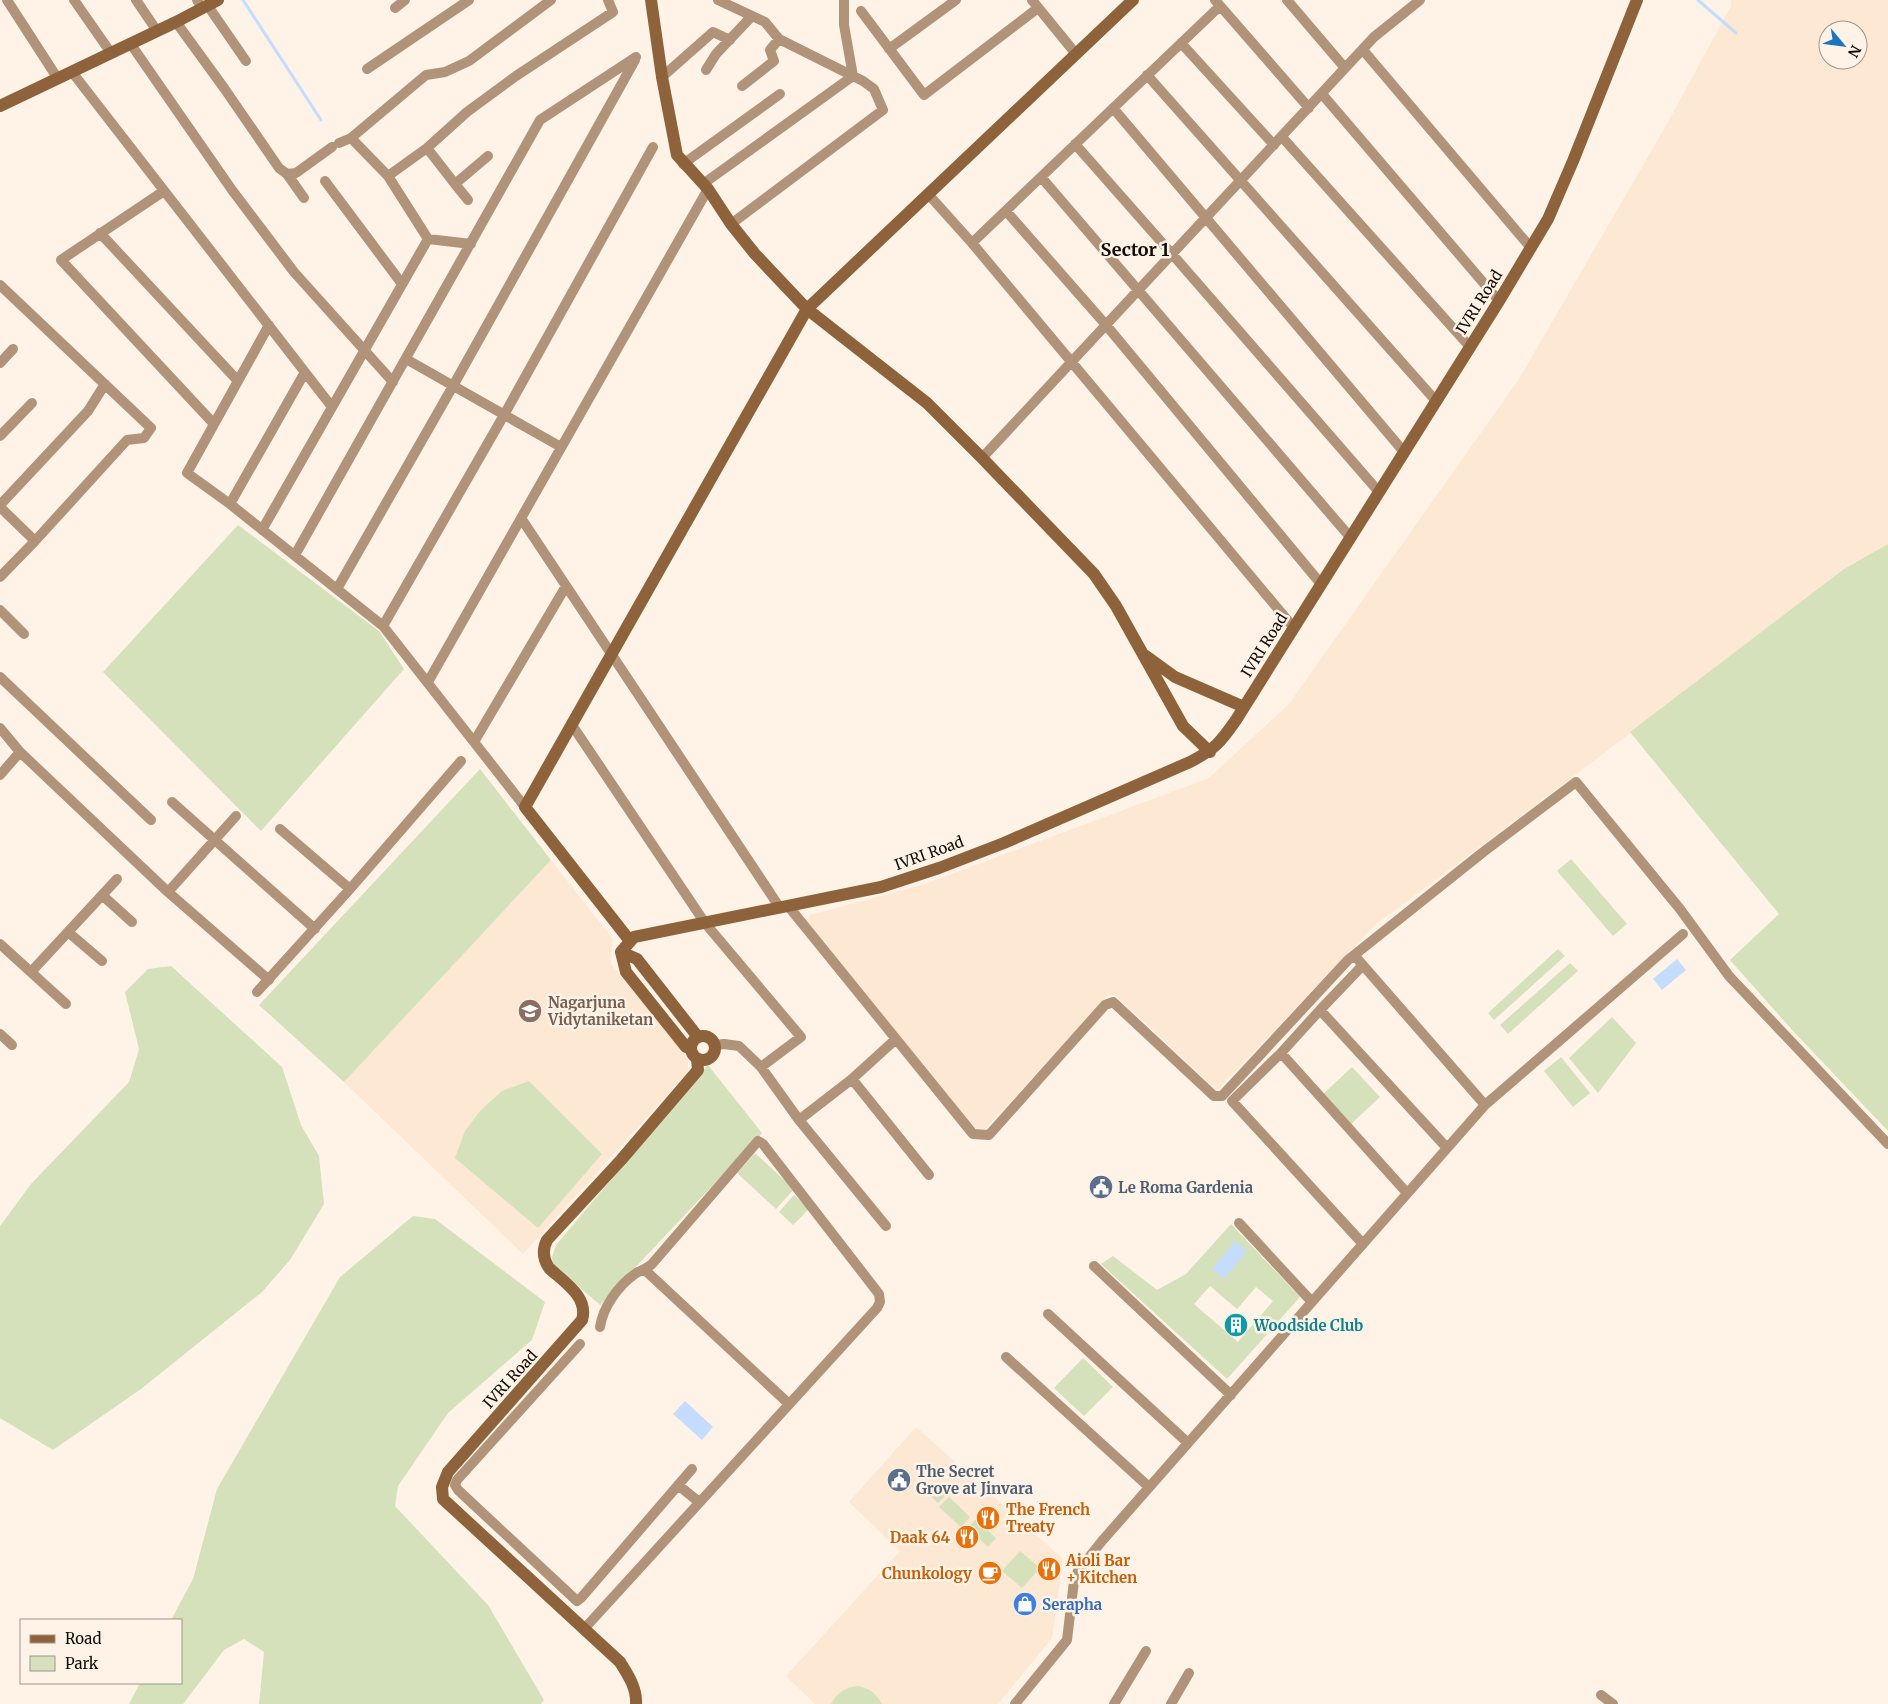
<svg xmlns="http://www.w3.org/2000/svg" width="1888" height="1704" font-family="Merriweather,serif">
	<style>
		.built { fill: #fce8d3; fill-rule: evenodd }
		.green { fill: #d5e1ba; fill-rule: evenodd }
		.water { fill: #c4dcfe }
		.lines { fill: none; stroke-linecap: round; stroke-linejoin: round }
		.stream { stroke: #c4dcfe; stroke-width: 3 }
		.street { stroke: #b19379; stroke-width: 10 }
		.secondary { stroke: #8e633c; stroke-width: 12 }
		.labels { text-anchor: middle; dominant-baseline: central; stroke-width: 5; stroke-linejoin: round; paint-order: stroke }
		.street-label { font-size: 15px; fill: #110b05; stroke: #fef3e6 }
		.education-label { font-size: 15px; font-weight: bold; fill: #785e54; stroke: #fef3e6; text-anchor: start }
		.service-label { font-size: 15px; font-weight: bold; fill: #4e5e75; stroke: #fef3e6; text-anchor: start }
		.culture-label { font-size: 15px; font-weight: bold; fill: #0d838f; stroke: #fef3e6; text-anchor: start }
		.food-label { font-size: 15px; font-weight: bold; fill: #c56008; stroke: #fef3e6; text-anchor: start }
		.shop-label { font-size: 15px; font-weight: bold; fill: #366cbe; stroke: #fef3e6; text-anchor: start }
		.quarter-label { font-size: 18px; font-weight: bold; fill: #110b05; stroke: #fef3e6 }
	</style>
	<rect width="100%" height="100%" fill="#fef3e6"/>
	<path class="built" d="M1731,0H1888V544L1844,569L1578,773L1374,926L1217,1090L1115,995H1108L984,1130L974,1128L807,923L810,915L925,884L1209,778L1289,704L1519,379L1667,124L1731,6ZM1828,30H1858V60H1828Z
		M551,860L612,938L611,964L688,1058V1072L523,1254L344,1082Z
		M916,1427L1063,1559L1052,1638L998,1704H815L786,1676L900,1551L849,1502Z"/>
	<path class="green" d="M238,525L379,631L404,669L261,831L103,672Z
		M1888,544V1131L1793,1031L1730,960L1779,914L1630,732L1844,569Z
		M480,769L551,860L344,1082L259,1005Z
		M1571,859L1627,924L1613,936L1557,871Z
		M1558,949L1565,956L1494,1020L1488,1013Z
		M1570,963L1578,971L1508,1034L1500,1025Z
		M171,966L282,1067L301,1125L319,1156L324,1204L290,1260L262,1292L141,1389L53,1450L0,1418V1226L31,1184L129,1082L139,1049L125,992L148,969Z
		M1612,1017L1636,1043L1598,1093L1569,1058Z
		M1561,1057L1590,1093L1573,1107L1544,1071Z
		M708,1065L762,1133L600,1305L553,1264L552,1257L556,1245Z
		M1352,1067L1380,1097L1350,1125L1322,1095Z
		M529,1081L602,1154L538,1228L455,1158L465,1131L480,1111L502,1091Z
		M755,1153L794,1189L776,1209L737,1173Z
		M794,1195L809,1209L793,1225L779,1212Z
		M413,1216L435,1219L545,1302L532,1340L448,1413L398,1486L395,1506L488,1605L544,1700L541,1704H259L264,1652L244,1639L224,1650L183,1704H129L140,1683H181V1620H171L193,1579L217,1489L340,1277Z
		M1231,1224L1300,1297L1227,1379L1101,1264L1113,1256L1157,1290L1186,1274ZM1210,1286L1237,1309L1256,1287L1273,1301L1238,1342L1194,1304Z
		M1083,1358L1113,1387L1084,1416L1054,1388Z
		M937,1485L947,1494L938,1503L929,1495Z
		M949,1497L970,1517L961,1527L939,1507Z
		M976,1519L996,1538L988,1547L968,1528Z
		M1020,1551L1040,1568L1022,1588L1002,1571Z
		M856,1686C868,1687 876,1693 882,1704H831C837,1693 844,1688 856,1686Z"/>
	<path class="water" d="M1677,959L1686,970L1662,990L1653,979Z
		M1235,1241L1247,1251L1224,1279L1212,1269Z
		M685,1401L713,1427L702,1440L673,1414Z"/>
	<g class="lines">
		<path class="stream" d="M243,0L321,120
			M1698,0L1736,33"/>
		<path class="street" d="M7,0L58,79
			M74,0L111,53
			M136,0L157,31
			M197,0L202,8
			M718,0L765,22L779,39L863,81L874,89L883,110L731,224
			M844,0V25L853,76
			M1032,0L1076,54
			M1215,0L1309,108
			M1287,0L1345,68
			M208,6L246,61
			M395,8L405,0
			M861,11L924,95L1038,8
			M176,22L224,88L279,168L287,174L296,173L332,147
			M130,43L232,190L294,272L393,382
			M1181,43L1274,145
			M889,49L956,0
			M1363,50L1531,248
			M367,69L469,0
			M706,70L716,54L752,16
			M72,72L332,407
			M1147,75L1436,401
			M662,77L713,32L730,40
			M742,86L774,61L770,50L779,39
			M1322,94L1499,301
			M1113,108L1404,452
			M1282,137L1470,347
			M339,143L351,138
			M1075,144L1172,254L1379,492
			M427,148L455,184L488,156
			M683,164L780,94
			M287,174L304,198
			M388,176L427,148L467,112L516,76L613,12L608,0
			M1041,177L1350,537
			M325,181L402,284
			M455,184L468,200
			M703,184L853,76
			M164,191L61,260L214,424
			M928,194L972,243L1294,628
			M1006,211L1106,325L1321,584
			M100,233L238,381
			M428,239L388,176L351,138L426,75L445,72L469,61L551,0
			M972,243L1220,6
			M0,285L151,428L144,438L127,440L35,541
			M406,359L561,447
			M0,363L13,349
			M305,372L230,504L383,626L525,807
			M0,436L32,403
			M982,458L1374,37L1420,0
			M230,504L187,473L269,325
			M0,505L88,411L105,384
			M0,507L35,541L0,577
			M521,518L780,908
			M262,530L428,239L471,244
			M295,555L540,120L636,57
			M337,589L453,386L635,60
			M0,610L24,634
			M383,626L504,415L653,147
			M0,677L151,820
			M428,682L708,189
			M572,725L705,923L801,1037L761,1067
			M0,728L20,752L168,892L236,816
			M474,742L566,586
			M0,775L20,752
			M172,802L315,929
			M280,829L350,889
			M168,892L269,980
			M102,895L132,922
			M789,907L973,1134L989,1135L1105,1005L1113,1002L1214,1096H1222L1348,960L1482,853L1576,782L1680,909L1729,976L1888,1144
			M68,932L102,961
			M0,944L66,1004
			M1354,955L1485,1105
			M31,972L117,879
			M257,992L350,889L461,761
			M1320,1010L1363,965
			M0,1034L12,1045
			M715,1045L724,1044L739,1046L761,1067L799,1120L886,1226
			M1281,1053L1407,1193
			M852,1079L929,1175
			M799,1120L852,1079L896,1039
			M1239,1223L1312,1302
			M1363,1244L1232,1101L1281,1053L1320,1010L1447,1148
			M1094,1266L1231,1395
			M645,1270L789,1404
			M1048,1314L1188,1443
			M580,1344L457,1480L455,1485L458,1490L577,1601L581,1598L692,1469
			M1006,1357L1149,1487
			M678,1485L699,1502
			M584,1629L877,1308L880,1302L879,1294L763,1144L758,1141L652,1264C644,1271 641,1269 635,1274C618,1286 603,1307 600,1327
			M1601,1695L1613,1704
			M1015,1704L1067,1640L1074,1581L1078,1571L1102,1541L1485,1105L1683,934
			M1114,1704L1146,1651
			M1171,1704L1189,1673"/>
		<path class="secondary" d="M651,0L662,77L677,155L708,189L731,224L755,254L807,309L927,403L982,458L1094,574L1116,606L1183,726L1210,752
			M0,106L176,22L218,0
			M1146,656L1175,677L1244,707
			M630,941L525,807L807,309L1133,0
			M621,952L637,959L698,1037
			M691 1048a12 12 0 1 1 24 0a12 12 0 1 1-24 0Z
			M691,1049L686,1047L626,972L621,952L634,937L881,887L939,868L1004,843L1190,762C1215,749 1220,743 1236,720L1499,301L1548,219L1573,161L1637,0
			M636,1704C637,1688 628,1675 620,1662L443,1499L442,1487L448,1472L582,1320C589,1297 564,1282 549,1268C543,1259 542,1250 547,1240L621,1160L698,1070L697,1059"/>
	</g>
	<defs>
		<g id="school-disc" transform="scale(1.25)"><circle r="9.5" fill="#8d6e63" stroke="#fef3e6"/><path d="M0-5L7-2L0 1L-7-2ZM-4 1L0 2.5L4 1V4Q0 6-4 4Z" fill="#fff"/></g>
		<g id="civic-disc" transform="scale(1.25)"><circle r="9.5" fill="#5c6f8a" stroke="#fef3e6"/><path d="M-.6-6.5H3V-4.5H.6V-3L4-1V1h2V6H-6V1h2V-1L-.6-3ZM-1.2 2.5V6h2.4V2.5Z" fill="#fff"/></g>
		<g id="building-disc" transform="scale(1.25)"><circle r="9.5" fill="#0f9aa8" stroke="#fef3e6"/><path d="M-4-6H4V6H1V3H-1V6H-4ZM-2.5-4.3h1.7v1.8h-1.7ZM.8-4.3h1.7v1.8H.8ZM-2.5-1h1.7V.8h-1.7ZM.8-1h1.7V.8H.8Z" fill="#fff"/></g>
		<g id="restaurant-disc" transform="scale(1.25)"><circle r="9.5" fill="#e8710a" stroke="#fef3e6"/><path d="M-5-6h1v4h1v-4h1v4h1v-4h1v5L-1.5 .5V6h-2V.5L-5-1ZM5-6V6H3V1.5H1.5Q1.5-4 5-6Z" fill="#fff"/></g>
		<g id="cafe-disc" transform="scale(1.25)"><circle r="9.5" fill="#e8710a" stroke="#fef3e6"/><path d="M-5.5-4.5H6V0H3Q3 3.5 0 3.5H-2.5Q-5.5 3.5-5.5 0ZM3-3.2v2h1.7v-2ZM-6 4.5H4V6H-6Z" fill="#fff"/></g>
		<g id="shop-disc" transform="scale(1.25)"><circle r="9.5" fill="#3f7fe0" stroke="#fef3e6"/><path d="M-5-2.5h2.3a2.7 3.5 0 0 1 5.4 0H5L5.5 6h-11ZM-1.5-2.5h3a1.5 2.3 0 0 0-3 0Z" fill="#fff"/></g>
	</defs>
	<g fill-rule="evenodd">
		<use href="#school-disc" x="530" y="1011"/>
		<use href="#civic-disc" x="1101" y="1187"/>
		<use href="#building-disc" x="1236" y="1325"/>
		<use href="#civic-disc" x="899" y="1480"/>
		<use href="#restaurant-disc" x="988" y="1518"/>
		<use href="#restaurant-disc" x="967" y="1537"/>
		<use href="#restaurant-disc" x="1049" y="1569"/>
		<use href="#cafe-disc" x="990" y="1573"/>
		<use href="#shop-disc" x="1025" y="1604"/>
	</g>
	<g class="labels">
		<g class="street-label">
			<text transform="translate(1479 302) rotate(-58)">IVRI Road</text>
			<text transform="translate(1264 645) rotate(-58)">IVRI Road</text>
			<text transform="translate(929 853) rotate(-20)">IVRI Road</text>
			<text transform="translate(510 1379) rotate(-48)">IVRI Road</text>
		</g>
		<g class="education-label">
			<text x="548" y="1002">Nagarjuna<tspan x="548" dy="17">Vidytaniketan</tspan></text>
		</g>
		<g class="service-label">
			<text x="1118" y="1187">Le Roma Gardenia</text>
			<text x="916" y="1471">The Secret<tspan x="916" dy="17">Grove at Jinvara</tspan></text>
		</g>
		<g class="culture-label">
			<text x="1254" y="1325">Woodside Club</text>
		</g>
		<g class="food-label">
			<text x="1006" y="1509">The French<tspan x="1006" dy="17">Treaty</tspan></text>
			<text x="950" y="1537" text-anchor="end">Daak 64</text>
			<text x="1066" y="1560">Aioli Bar<tspan x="1066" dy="17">+ Kitchen</tspan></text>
			<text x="972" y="1573" text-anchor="end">Chunkology</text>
		</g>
		<g class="shop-label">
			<text x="1042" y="1604">Serapha</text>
		</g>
		<g class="quarter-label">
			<text x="1135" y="249">Sector 1</text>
		</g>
	</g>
	<rect x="20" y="1619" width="162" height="65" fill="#fef3e6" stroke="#9f968c"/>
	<rect x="30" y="1635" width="25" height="8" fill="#8e633c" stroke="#9f968c"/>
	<text x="65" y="1644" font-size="15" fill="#110b05">Road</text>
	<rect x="30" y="1656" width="25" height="15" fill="#d5e1ba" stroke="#9f968c"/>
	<text x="65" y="1669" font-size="15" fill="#110b05">Park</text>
	<g transform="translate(1843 45) rotate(119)"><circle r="24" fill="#fef3e6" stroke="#9f968c"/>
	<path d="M0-4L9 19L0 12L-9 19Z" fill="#1c74c1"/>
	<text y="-8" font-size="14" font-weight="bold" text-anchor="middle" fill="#110b05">N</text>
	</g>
</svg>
